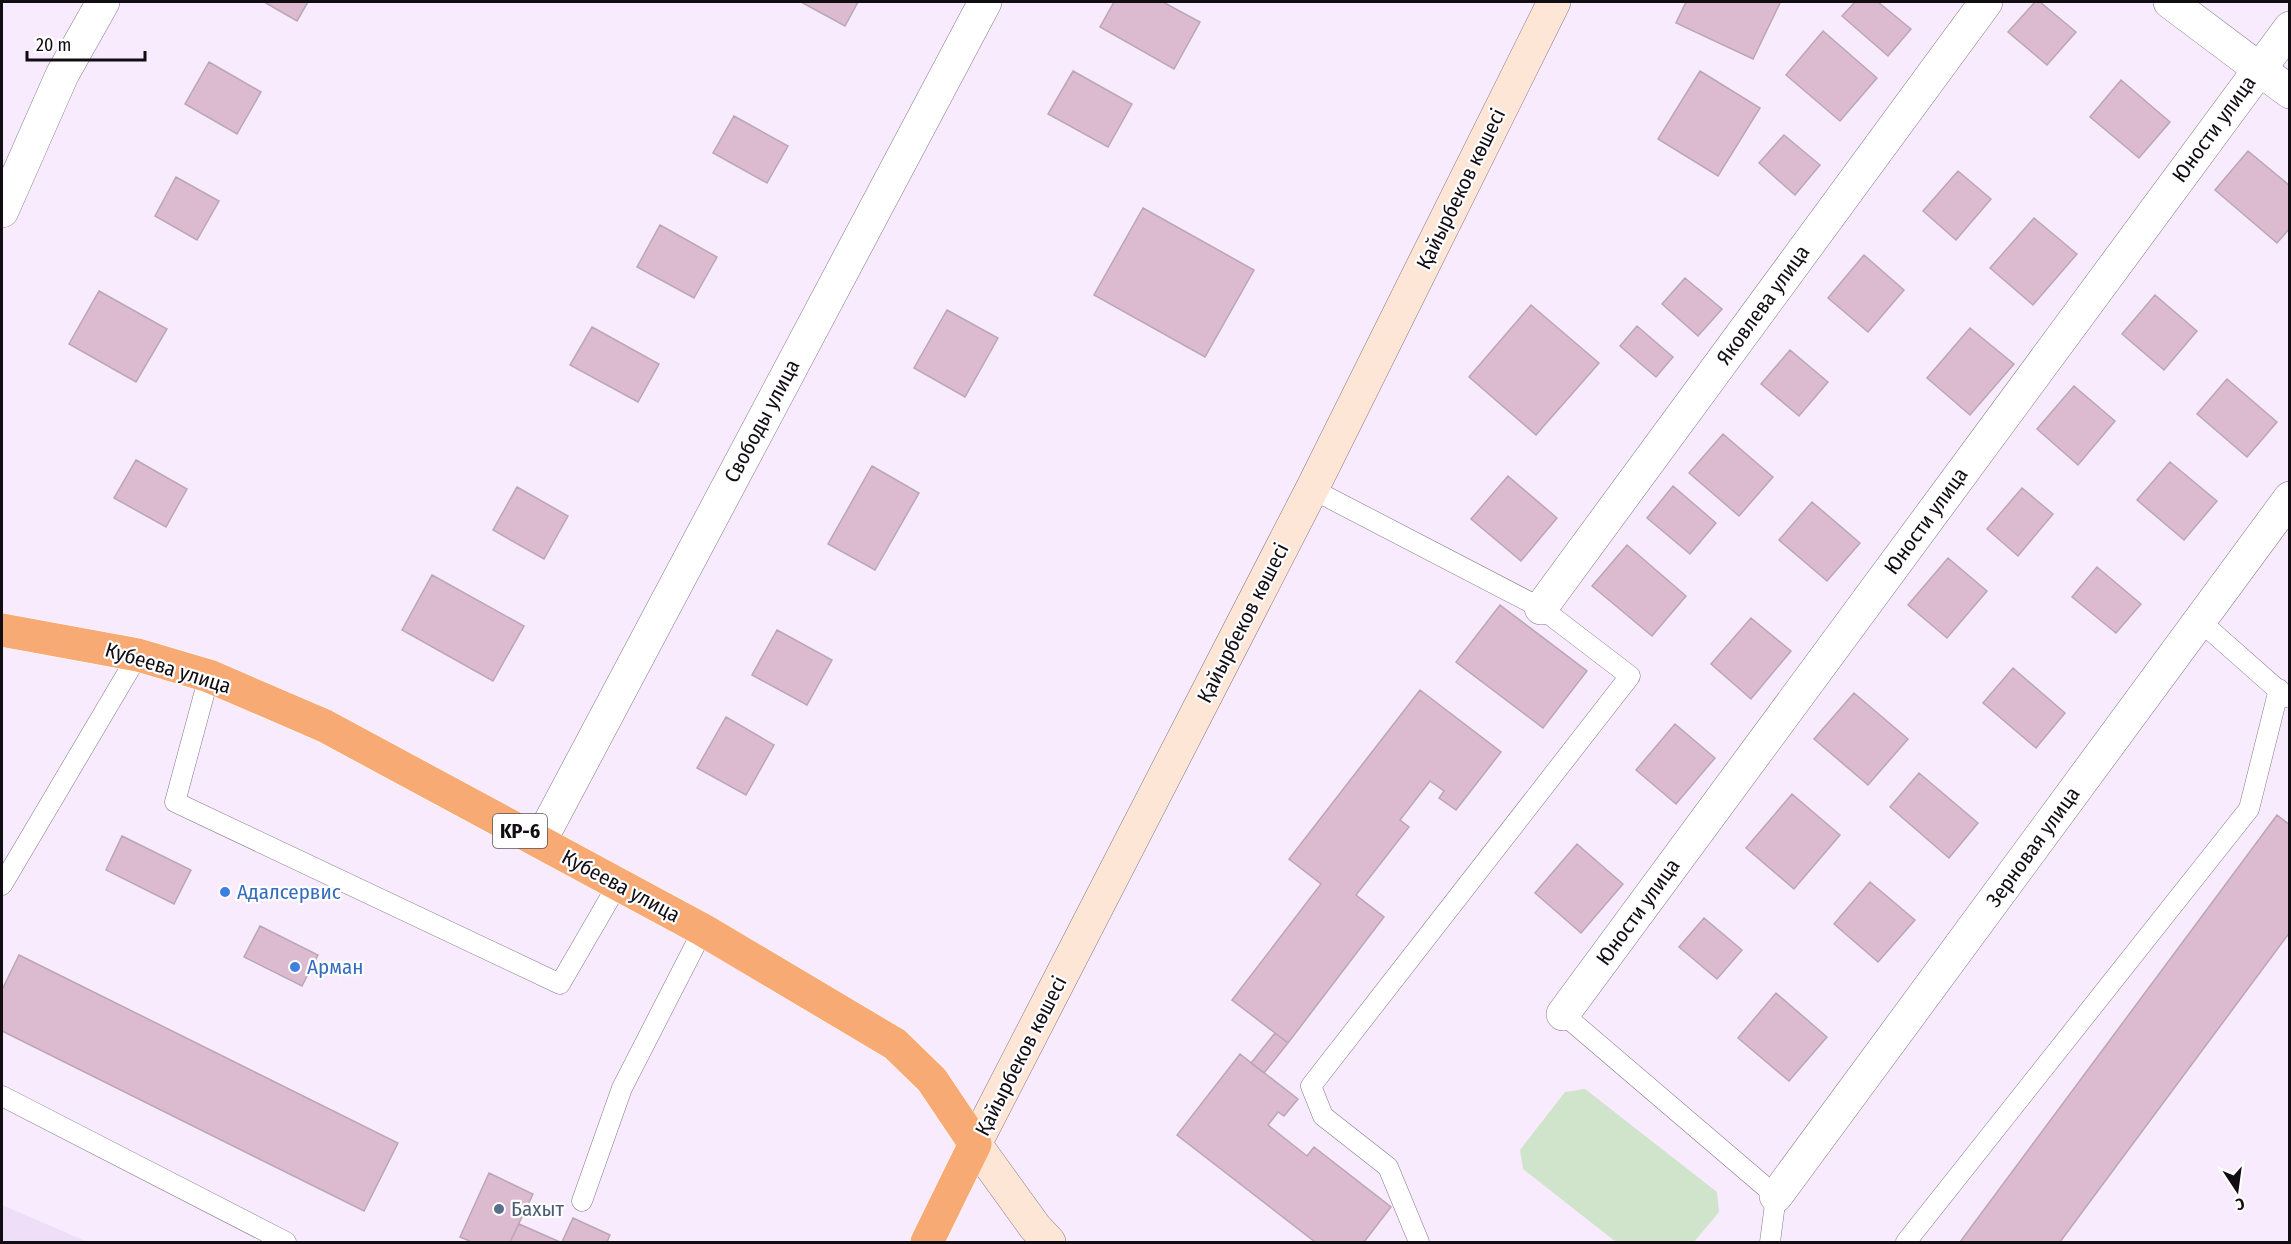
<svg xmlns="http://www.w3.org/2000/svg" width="2291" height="1244" font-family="'Fira Sans Condensed',sans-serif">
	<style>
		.built { fill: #efdef8 }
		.green { fill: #d0e4cc }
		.building { fill: #dcbad0; stroke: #bba7b4; stroke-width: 1.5 }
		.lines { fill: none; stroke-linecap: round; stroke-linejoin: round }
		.lane-casing { stroke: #837889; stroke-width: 21 }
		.street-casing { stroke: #837889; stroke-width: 34 }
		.secondary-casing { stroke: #837889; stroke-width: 34 }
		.highway-casing { stroke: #fff; stroke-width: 34 }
		.lane { stroke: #fff; stroke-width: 20 }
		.street { stroke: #fff; stroke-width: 33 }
		.secondary { stroke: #fde6d5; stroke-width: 33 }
		.highway { stroke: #f7aa74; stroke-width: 33 }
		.shop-dot { fill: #3f7fe0; stroke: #fefefe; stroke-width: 2 }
		.service-dot { fill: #5c6f8a; stroke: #fefefe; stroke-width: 2 }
		.labels { text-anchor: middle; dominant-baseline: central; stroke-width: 4.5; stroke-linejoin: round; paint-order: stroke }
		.shield { fill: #fefefe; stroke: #58555a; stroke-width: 1.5 }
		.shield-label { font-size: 20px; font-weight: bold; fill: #110d13 }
		.street-label { font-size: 21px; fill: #110d13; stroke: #fefefe }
		.shop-label { font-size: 21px; fill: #366cbe; stroke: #fefefe; text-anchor: start }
		.service-label { font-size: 21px; fill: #4e5e75; stroke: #fefefe; text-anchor: start }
	</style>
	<rect width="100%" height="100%" fill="#f8ebfe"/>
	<path class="built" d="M2,1205L88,1242H2Z"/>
	<path class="green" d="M1585,1089L1717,1192L1719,1212L1694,1242H1616L1523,1169L1520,1150L1565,1092Z"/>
	<path class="building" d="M264,2H308L297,21Z
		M801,2H858L845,26Z
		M1114,2H1163L1200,22L1174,69L1100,27Z
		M1686,2H1777L1780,3L1753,59L1676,23Z
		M1855,2H1878L1911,29L1888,56L1842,16Z
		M2035,2H2040L2076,32L2047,65L2008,32Z
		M1823,31L1877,78L1840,121L1786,75Z
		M209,62L261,92L237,134L185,104Z
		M1073,71L1132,104L1108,147L1048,114Z
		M1700,71L1760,108L1718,176L1658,139Z
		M2121,80L2170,122L2139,158L2090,117Z
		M734,116L788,146L767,183L713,153Z
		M1784,135L1820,165L1795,195L1759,163Z
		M2248,151L2290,186V228L2277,243L2215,190Z
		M1958,171L1991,199L1956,240L1923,211Z
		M176,177L219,201L197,240L155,216Z
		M1143,208L1254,270L1205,357L1094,295Z
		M2034,218L2077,254L2033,305L1990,268Z
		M660,225L717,257L694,298L637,267Z
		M1864,255L1904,290L1868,332L1828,298Z
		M1685,278L1722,309L1698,336L1662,304Z
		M99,291L167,329L136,382L69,344Z
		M2155,295L2197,331L2164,370L2122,334Z
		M1531,305L1599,363L1536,435L1469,377Z
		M947,310L998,338L965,397L914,368Z
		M1637,326L1673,357L1656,377L1620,346Z
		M592,327L659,364L638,402L570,365Z
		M1970,328L2014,364L1970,415L1927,378Z
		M1790,350L1828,382L1799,416L1761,384Z
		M2227,379L2277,422L2247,457L2197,414Z
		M2074,386L2115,421L2078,465L2037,429Z
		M1723,434L1773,477L1739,516L1689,473Z
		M136,460L187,489L166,527L114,498Z
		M2170,462L2217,501L2184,540L2137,500Z
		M872,466L919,493L875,570L828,544Z
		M1508,476L1557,518L1521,561L1471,519Z
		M1673,486L1716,523L1690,554L1647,518Z
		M517,487L568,516L544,559L493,530Z
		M2022,488L2053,514L2018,556L1987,529Z
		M1812,502L1860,543L1827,581L1779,540Z
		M1627,545L1686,596L1652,636L1592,586Z
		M1948,558L1987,591L1947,638L1908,605Z
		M2097,567L2141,604L2116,633L2072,597Z
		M432,575L524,626L493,681L402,630Z
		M1500,605L1587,671L1543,728L1456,662Z
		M1751,618L1791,651L1751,699L1711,664Z
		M777,630L832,660L807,705L752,675Z
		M2013,668L2065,713L2036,748L1983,703Z
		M1420,690L1501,752L1456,810L1439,798L1444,791L1430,781L1400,820L1409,827L1356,895L1384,917L1288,1043L1232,1000L1321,884L1289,859Z
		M1854,693L1908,739L1868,785L1814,739Z
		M726,717L774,745L746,795L697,768Z
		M1675,724L1715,758L1676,804L1636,770Z
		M1919,773L1978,823L1949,858L1890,807Z
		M1792,794L1840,835L1794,889L1746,848Z
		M2277,815L2290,825V932L2060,1242H1960Z
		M122,836L191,870L174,904L106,870Z
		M1577,844L1623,884L1581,933L1535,893Z
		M1870,882L1915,920L1878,962L1834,924Z
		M1704,918L1742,950L1717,979L1679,947Z
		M260,926L318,955L302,986L244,957Z
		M19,955L398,1143L364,1211L2,1031V990Z
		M1776,993L1827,1037L1789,1081L1738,1038Z
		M1275,1033L1288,1043L1264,1073L1251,1063Z
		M1240,1054L1298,1099L1284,1116L1278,1112L1268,1125L1307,1156L1314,1147L1391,1207L1364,1242H1315L1177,1135Z
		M489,1173L533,1194L510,1242H472L460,1237Z
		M573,1218L610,1235L607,1242H562Z
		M519,1224L560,1242H510Z"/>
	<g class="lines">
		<g class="lane-casing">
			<path id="lane" d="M1312,489L1541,608L1630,676L1311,1086L1323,1116L1388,1167L1419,1242
				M2200,621L2286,697
				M209,676L175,802L560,984L618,884
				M2,885L138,655
				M1563,1014L1776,1196L1770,1242
				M2,1096L286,1242
				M582,1201L622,1088L703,930
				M1906,1242L2249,809L2279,689"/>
		</g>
		<g class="street-casing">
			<path id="street" d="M2170,2L2290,92
				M2,211L62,75L103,2
				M1541,608L1986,2
				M540,841L985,2
				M1563,1014L2290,28
				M1776,1196L2290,498"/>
		</g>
		<g class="secondary-casing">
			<path id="secondary" d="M1049,1242L1035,1227L975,1144L1312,489L1554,2"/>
		</g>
		<g class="highway-casing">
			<path id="highway" d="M2,630L138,655L209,676L325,726L703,930L895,1044L932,1080L975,1144L927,1242"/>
		</g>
		<use href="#lane" class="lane"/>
		<use href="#street" class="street"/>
		<use href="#secondary" class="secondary"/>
		<use href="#highway" class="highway"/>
	</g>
	<g class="shop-dot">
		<circle cx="225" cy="892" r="6"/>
		<circle cx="295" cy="967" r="6"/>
	</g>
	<circle class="service-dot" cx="499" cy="1209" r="6"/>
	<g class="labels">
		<rect class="shield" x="493" y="814" width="54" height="34" rx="4.5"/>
		<g class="shield-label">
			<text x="520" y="831">KP-6</text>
		</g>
		<g class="street-label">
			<text transform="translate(2214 129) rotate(-54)">Юности улица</text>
			<text transform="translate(1461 189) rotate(-64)">Қайырбеков көшесі</text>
			<text transform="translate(1763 305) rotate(-54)">Яковлева улица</text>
			<text transform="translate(762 421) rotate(-62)">Свободы улица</text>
			<text transform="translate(1926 521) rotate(-54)">Юности улица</text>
			<text transform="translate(1243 623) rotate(-63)">Қайырбеков көшесі</text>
			<text transform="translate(168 668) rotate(17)">Кубеева улица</text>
			<text transform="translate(2033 847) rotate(-54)">Зерновая улица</text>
			<text transform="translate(621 886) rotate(28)">Кубеева улица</text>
			<text transform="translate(1638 912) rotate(-54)">Юности улица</text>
			<text transform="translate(1021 1056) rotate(-63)">Қайырбеков көшесі</text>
		</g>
		<g class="shop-label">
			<text x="237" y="892">Адалсервис</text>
			<text x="307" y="967">Арман</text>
		</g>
		<g class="service-label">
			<text x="511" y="1209">Бахыт</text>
		</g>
	</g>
	<rect width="2291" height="1244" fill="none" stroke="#110d13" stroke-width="6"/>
	<g transform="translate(2237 1190) rotate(167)" stroke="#fefefe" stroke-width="4.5" paint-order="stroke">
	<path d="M0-4.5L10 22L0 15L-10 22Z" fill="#110d13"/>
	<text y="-9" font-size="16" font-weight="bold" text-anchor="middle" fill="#110d13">С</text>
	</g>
	<path d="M27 51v9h118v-9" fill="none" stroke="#110d13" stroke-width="3"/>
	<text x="36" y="51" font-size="18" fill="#110d13" stroke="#fefefe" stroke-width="4.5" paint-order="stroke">20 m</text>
</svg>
